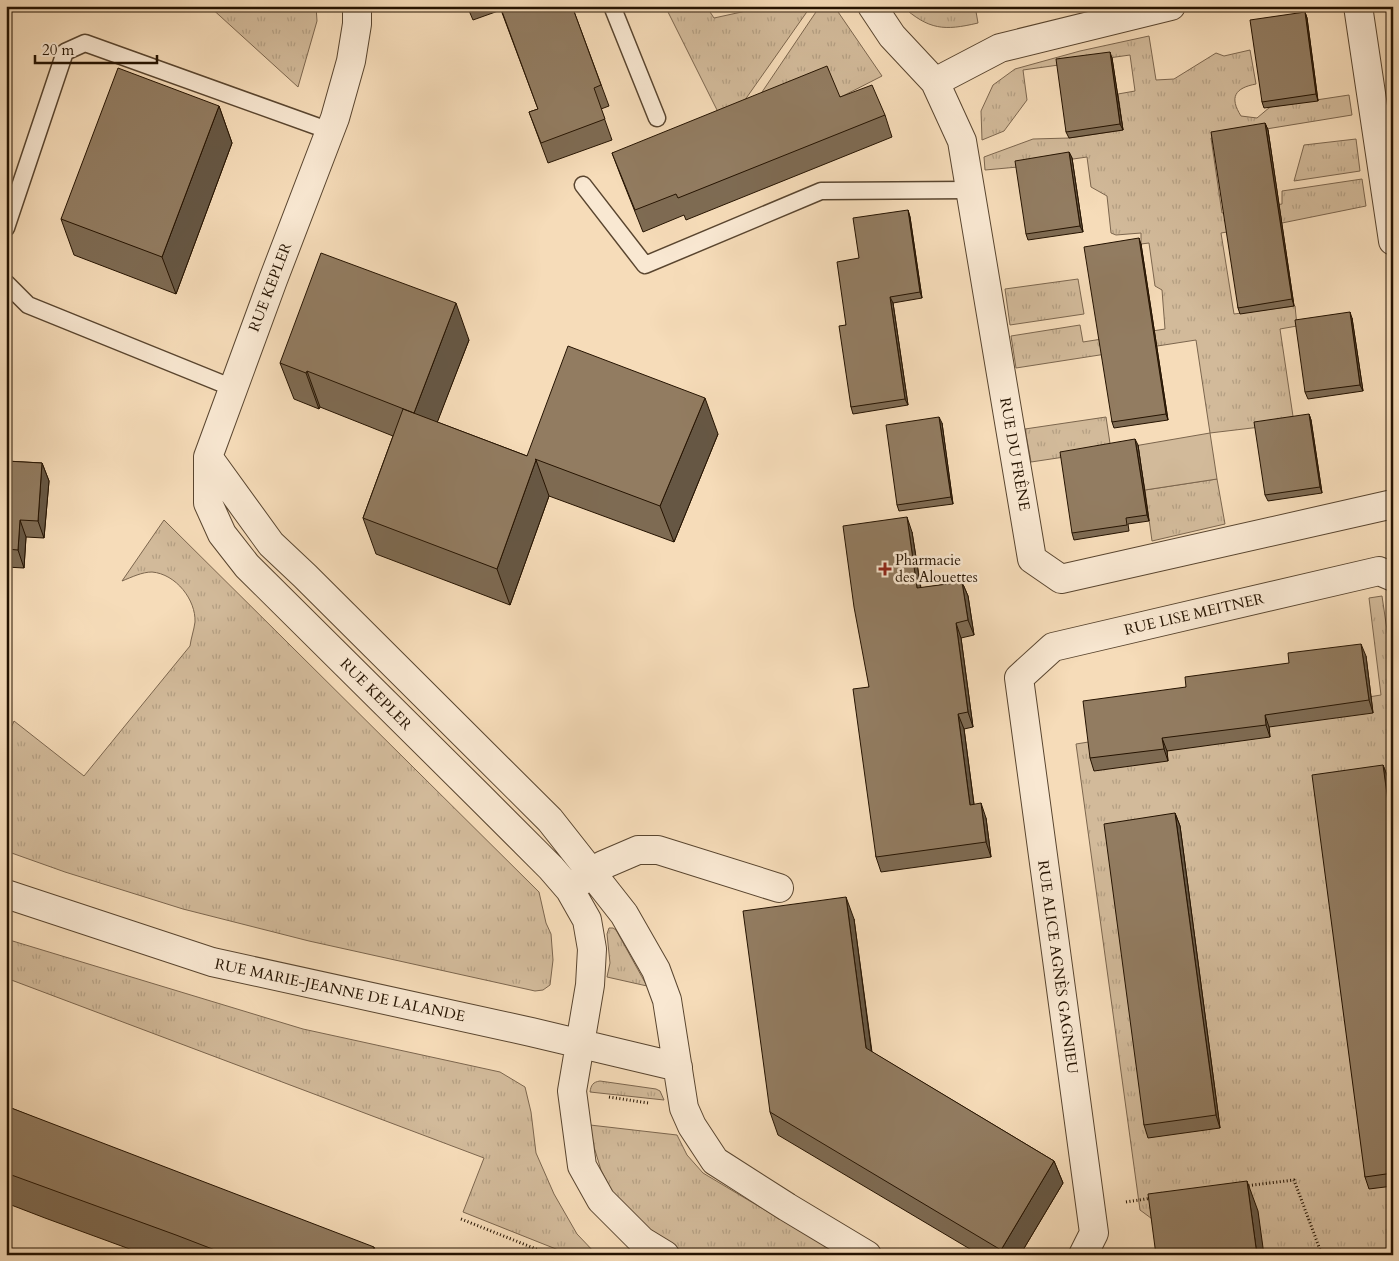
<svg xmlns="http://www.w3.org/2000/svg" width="1399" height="1261" font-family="Cardo,serif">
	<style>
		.grass { fill: url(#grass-tufts); stroke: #7c664e }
		.green { fill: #d2ba9a; stroke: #7c664e }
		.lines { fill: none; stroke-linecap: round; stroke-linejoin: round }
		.service-casing { stroke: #59452f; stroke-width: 19 }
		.minor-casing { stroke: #59452f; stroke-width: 30 }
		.path { stroke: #251301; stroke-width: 3; stroke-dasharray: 1 2.5; stroke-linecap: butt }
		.service { stroke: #f9e8d2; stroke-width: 16 }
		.minor { stroke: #f9e8d2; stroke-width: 28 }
		.wall { fill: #7e6b53; stroke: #251301 }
		.shaded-wall { fill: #665744; stroke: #251301 }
		.building { fill: #927c61; stroke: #251301 }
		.poi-dot { fill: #8f2418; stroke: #f9e8d2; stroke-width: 2 }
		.labels { text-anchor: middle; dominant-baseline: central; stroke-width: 5; stroke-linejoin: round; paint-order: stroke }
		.street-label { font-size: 15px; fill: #251301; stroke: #f9e8d2 }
		.poi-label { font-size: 15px; fill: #251301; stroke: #f9e8d2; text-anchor: start }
	</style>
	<defs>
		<pattern id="grass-tufts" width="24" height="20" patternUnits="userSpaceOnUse" patternTransform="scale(1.25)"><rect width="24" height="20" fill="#d2ba9a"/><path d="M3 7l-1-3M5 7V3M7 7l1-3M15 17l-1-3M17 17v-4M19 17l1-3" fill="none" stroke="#b49f83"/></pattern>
	</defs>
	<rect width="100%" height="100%" fill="#f6dcb9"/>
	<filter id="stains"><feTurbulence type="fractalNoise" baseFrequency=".004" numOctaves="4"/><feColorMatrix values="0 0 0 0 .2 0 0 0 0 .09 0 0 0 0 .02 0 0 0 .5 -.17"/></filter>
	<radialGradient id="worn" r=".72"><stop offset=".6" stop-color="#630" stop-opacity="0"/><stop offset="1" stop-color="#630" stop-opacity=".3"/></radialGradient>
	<path class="grass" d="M209,6H316L317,21L298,87Z
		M665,6H706L714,18L769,6H811L740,107L719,114Z
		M820,6H834L882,76L839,98L760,95Z
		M902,6H975L978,23C944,31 929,30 902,6Z
		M1149,36L1156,80L1174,79L1216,53L1224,56L1250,50L1256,84C1235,88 1229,97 1241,116L1257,118L1270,107L1349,95L1352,115L1211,138L1222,213L1282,204V191L1362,179L1366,206L1282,223L1221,233L1234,314L1295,306L1297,326L1280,329L1294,423L1210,433L1196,340L1016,368L1011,336L1080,325L1083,342L1165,329L1162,290L1155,286L1149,243L1141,244V233L1116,235L1111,233L1107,196L1091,187L1087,157L1018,167L985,170L984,157L1033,139L1069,138L1123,130L1118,94L1135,91L1130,55L1023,70L1027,100L1004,131L982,140L981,111L993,85L1015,69L1080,51Z
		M1356,139L1360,171L1294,181L1304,145Z
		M1078,279L1084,314L1010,325L1005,289Z
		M1106,417L1111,450L1031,462L1025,429Z
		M1217,479L1225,524L1152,541L1145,490Z
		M164,520L539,892L546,923L551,934L553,960L550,985L543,990L535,991L309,941L183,909L65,872L6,851V740L14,721L84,776L190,646C191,638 194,630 195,622C196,600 176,574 152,572C142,572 132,577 122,581Z
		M1382,596L1393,671V1255H1264L1159,1224L1140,1210L1076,744L1381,695L1369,598Z
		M609,928H613L616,930L647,986L607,977L610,963L607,934Z
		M6,939L303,1029L500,1072L525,1087L531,1112L536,1153L554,1194L577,1234L597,1255H571L463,1212L484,1158L6,978Z
		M600,1081L656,1089L660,1091L664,1100L590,1092C591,1085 593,1082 600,1081Z
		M590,1125L677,1135L687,1155L703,1173L840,1255H685L647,1232L627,1212L611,1190L601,1170L594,1147Z"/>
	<path class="green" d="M1210,433L1217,479L1145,490L1141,467L1120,470L1117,449Z"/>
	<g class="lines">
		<g class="service-casing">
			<path id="service" d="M612,6L657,118
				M583,185L645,265L821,191L970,190
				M6,228L65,52L85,43L330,131
				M6,283L28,305L233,388"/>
		</g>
		<g class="minor-casing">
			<path id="minor" d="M357,6V24L351,61L335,118L273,280L208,457V503L222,534L247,566L479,796L551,868L570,890L587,920L592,949L590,985L572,1091L582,1166L601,1200L642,1241L665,1255
				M872,6L892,36L935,82L962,141L1032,559L1061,579L1393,504
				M1358,6L1393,241
				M935,82L1000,48L1171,6
				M208,457L271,544L305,576L550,820L624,914L656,970L667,1000L684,1108L692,1126L715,1161L787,1207L867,1255
				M577,884L603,865L638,850H658L779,888
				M6,894L212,962L531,1032L678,1067
				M1083,1255L1094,1233L1019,678L1053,647L1379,571L1393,577"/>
		</g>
		<path class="path" d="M609,1097L648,1103
			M1245,1186L1294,1180L1322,1255
			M1126,1202L1152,1198
			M461,1219L551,1255"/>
		<use href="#service" class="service"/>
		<use href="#minor" class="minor"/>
	</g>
	<path class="wall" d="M467,6H572L609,106L601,109L612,140L548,163L529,112L538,109L501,10L473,20Z
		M1305,12L1307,18L1318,101L1264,108L1262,102Z
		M1112,58L1123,130L1069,138L1066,132Z
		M840,97L885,115L892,137L686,220L684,215L643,232L620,174L612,153Z
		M219,106L232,143L176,294L74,255L61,219Z
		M1265,123L1268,130L1294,306L1240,314L1238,308Z
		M1069,152L1072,158L1083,232L1028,240L1026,234Z
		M908,210L910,217L922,298L893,303L908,405L853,414L851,407L846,325L859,258Z
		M1141,244L1168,420L1114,428L1112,422Z
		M1352,318L1363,391L1308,399L1305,392Z
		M469,340L437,422L527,456L718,434L674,542L549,496L510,605L376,554L363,518L393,436L320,407L319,409L294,399L280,363Z
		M1309,414L1311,420L1322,493L1268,501L1265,495Z
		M942,423L953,504L899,511L897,505Z
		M1138,445L1149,521L1128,524L1129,531L1074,540L1072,533Z
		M6,461L42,463L49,481L44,538L26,537L24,568L6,567Z
		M912,532L921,588L962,582L968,596L974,635L961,638L973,727L964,729L974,804L986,818L991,857L881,872L876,857L869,687Z
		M1366,656L1373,713L1269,727L1270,737L1167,751L1168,761L1094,771L1090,758L1186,687Z
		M1383,765L1388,778L1393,817V1186L1369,1189L1365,1177Z
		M1175,813L1180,826L1220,1128L1148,1138L1144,1125Z
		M854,919L872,1052L1054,1161L1063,1183L1020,1255H980L778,1135L770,1112Z
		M6,1106L377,1255H146L45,1218L6,1203Z"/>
	<path class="shaded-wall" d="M1305,12L1307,18L1318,101L1316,94Z
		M1110,52L1112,58L1123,130L1120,124Z
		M219,106L232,143L176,294L162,257Z
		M1265,123L1268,130L1294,306L1292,299Z
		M1069,152L1072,158L1083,232L1080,226Z
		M908,210L910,217L922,298L920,292Z
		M1139,238L1141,244L1168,420L1166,414Z
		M890,297L893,303L908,405L905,399Z
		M456,303L469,340L427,449L414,413Z
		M1350,312L1352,318L1363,391L1360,385Z
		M307,371L320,407L319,409L306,373Z
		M705,398L718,434L674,542L660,506Z
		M1309,414L1311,420L1322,493L1320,487Z
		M939,417L942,423L953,504L951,497Z
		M1135,439L1138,445L1149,521L1147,515Z
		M536,460L549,496L510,605L497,569Z
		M42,463L49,481L44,538L38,521Z
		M907,517L912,532L923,603L917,588Z
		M20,520L26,537L24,568L18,550Z
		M962,582L968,596L974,635L968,620Z
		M956,623L961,638L973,727L968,712Z
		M1361,644L1366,656L1373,713L1369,700Z
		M958,714L964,729L976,820L970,805Z
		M1265,715L1269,727L1270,737L1266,725Z
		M1162,738L1167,751L1168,761L1164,749Z
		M1383,765L1388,778L1393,817V838Z
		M981,803L986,818L991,857L986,842Z
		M1175,813L1180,826L1220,1128L1216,1115Z
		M846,897L854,919L874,1071L866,1048Z
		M1054,1161L1063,1183L1020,1255H1003L1001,1250Z
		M1247,1181L1258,1211L1264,1255H1257Z
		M374,1247L377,1255H371Z"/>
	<path class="building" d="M500,6H572L601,85L594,88L605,119L541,143L529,112L538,109Z
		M1305,12L1316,94L1262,102L1250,20Z
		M1110,52L1120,124L1066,132L1056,59Z
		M827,66L840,97L872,85L885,115L678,198L676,194L635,210L612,153Z
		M118,68L219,106L162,257L61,219Z
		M1265,123L1292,299L1238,308L1211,132Z
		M1069,152L1080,226L1026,234L1015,161Z
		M908,210L920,292L890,297L905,399L851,407L839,326L846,325L837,262L859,258L853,218Z
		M1139,238L1166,414L1112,422L1084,247Z
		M321,253L456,303L414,413L307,371L306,373L280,363Z
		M1350,312L1360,385L1305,392L1295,320Z
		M568,346L705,398L660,506L535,459L536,460L497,569L363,518L403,409L527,456Z
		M1309,414L1320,487L1265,495L1254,422Z
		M939,417L951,497L897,505L886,425Z
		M1135,439L1147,515L1126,518L1127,525L1072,533L1060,452Z
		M6,461L42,463L38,521L20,520L18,550L6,549Z
		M907,517L917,588L962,582L968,620L956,623L968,712L958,714L970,805L981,803L986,842L876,857L853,689L869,687L854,607L843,526Z
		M1361,644L1369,700L1265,715L1266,725L1162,738L1164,749L1090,758L1083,701L1186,687L1185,677L1289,663L1288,653Z
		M1383,765L1393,838V1173L1365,1177L1312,775Z
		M1175,813L1216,1115L1144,1125L1104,824Z
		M846,897L866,1048L1054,1161L1001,1250L770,1112L743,911Z
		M6,1106L374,1247L371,1255H228L176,1235L6,1173Z
		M1247,1181L1257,1255H1156L1148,1194Z"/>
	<path class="poi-dot" d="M882.5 561.5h5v5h5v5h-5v5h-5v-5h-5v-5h5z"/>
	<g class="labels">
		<g class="street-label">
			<text transform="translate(270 287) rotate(-69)">RUE KEPLER</text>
			<text transform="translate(1015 454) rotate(80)">RUE DU FRÊNE</text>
			<text transform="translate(1194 614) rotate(-13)">RUE LISE MEITNER</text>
			<text transform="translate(376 694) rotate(45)">RUE KEPLER</text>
			<text transform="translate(1058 967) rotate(82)">RUE ALICE AGNÈS GAGNIEU</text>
			<text transform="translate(340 990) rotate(12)">RUE MARIE-JEANNE DE LALANDE</text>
		</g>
		<g class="poi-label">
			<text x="895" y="560">Pharmacie<tspan x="895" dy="17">des Alouettes</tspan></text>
		</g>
	</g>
	<rect width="1399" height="1261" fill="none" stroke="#f6dcb9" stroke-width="25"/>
	<rect x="8" y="8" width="1384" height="1246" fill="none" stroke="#251301" stroke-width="2.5"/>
	<rect x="12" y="12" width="1374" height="1236" fill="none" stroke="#251301"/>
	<path d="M35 55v8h122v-8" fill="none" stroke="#251301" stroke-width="2.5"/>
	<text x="42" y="55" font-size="15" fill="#251301" stroke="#f9e8d2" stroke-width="4" paint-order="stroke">20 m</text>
	<rect width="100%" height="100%" filter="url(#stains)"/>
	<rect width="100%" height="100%" fill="url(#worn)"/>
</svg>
